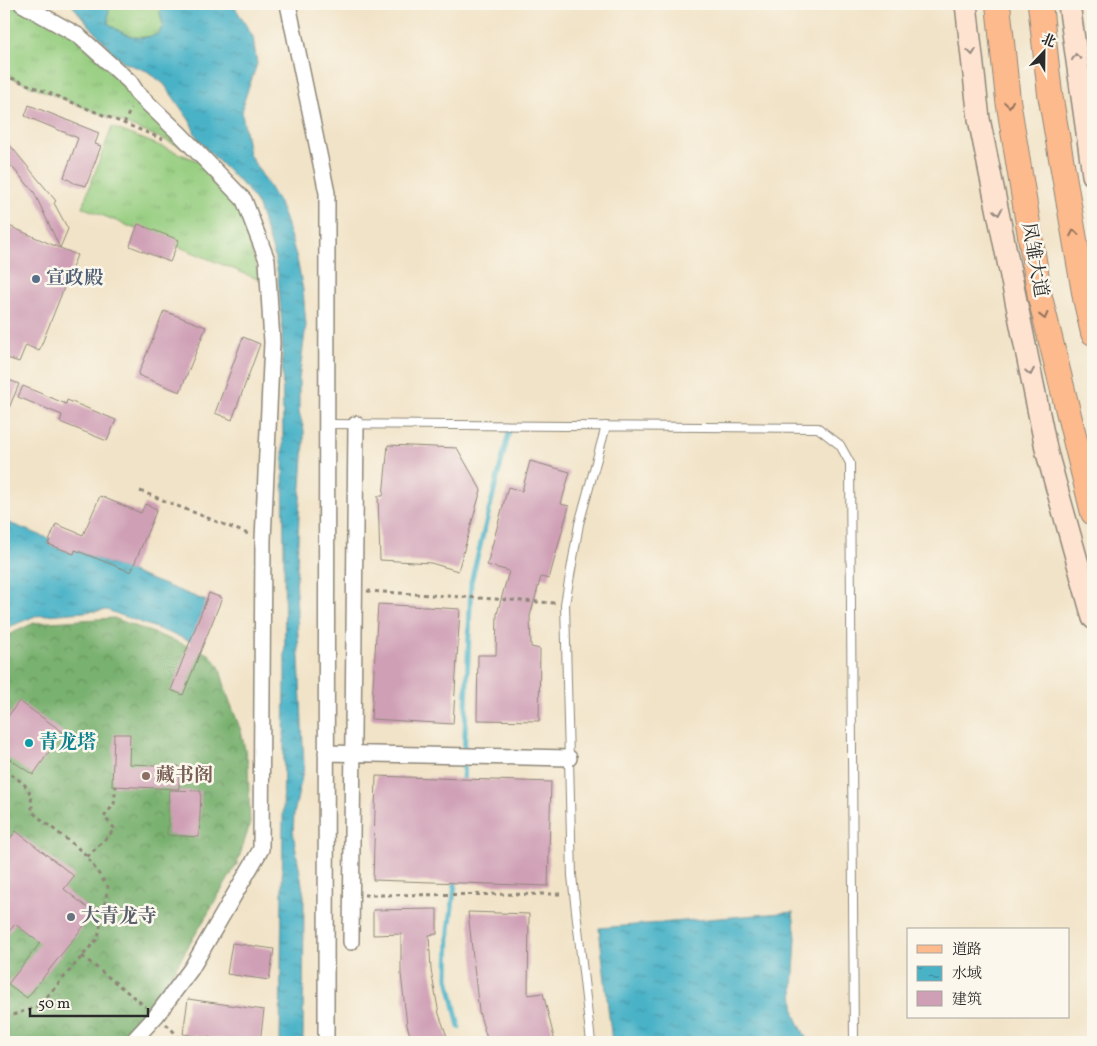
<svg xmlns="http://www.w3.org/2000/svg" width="1097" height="1046" font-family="Vollkorn,'Noto Serif SC',serif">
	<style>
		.grass { fill: url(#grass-tufts); stroke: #617c56 }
		.forest { fill: url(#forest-crowns); stroke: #526e4d }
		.water { fill: url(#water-ripples); stroke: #3a6e79 }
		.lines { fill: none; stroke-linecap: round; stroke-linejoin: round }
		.stream { stroke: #49b2c7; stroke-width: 5 }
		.building { fill: #cf9fb5 }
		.lane-casing { stroke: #8e8779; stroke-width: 10 }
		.street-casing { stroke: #8e8779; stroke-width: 18 }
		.secondary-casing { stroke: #8e8779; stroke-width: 24 }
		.primary-casing { stroke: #8e8779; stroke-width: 26 }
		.path { stroke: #8e8779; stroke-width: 3; stroke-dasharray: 4 4; stroke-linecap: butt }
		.lane { stroke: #fff; stroke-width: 8 }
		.street { stroke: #fff; stroke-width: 15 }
		.secondary { stroke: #fee3d1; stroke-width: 21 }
		.primary { stroke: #fcba8d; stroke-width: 24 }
		.oneway { stroke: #94877e }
		.oneway2 { stroke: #94725c }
		.service-dot { fill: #5c6f8a; stroke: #fbf7ec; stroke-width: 2 }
		.culture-dot { fill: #0f9aa8; stroke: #fbf7ec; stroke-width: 2 }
		.education-dot { fill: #8d6e63; stroke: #fbf7ec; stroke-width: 2 }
		.worship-dot { fill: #6b7280; stroke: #fbf7ec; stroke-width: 2 }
		.labels { text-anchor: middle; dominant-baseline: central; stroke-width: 5; stroke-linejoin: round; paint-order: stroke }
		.street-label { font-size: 19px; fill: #2b2b2b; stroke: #fbf7ec }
		.service-label { font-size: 19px; font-weight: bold; fill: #4e5e75; stroke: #fbf7ec; text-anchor: start }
		.culture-label { font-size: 19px; font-weight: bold; fill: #0d838f; stroke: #fbf7ec; text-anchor: start }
		.education-label { font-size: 19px; font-weight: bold; fill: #785e54; stroke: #fbf7ec; text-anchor: start }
		.worship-label { font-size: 19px; font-weight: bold; fill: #5b616d; stroke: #fbf7ec; text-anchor: start }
	</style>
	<defs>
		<pattern id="grass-tufts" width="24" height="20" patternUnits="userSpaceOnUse" patternTransform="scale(1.25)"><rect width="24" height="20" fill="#97ce81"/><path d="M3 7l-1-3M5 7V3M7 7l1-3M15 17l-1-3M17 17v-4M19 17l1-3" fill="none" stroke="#82b170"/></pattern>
		<pattern id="forest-crowns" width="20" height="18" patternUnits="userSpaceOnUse" patternTransform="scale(1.25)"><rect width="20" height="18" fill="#79b16f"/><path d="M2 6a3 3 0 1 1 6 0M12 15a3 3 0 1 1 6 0" fill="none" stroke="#63905b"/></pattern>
		<pattern id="water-ripples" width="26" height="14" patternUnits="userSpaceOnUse" patternTransform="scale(1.25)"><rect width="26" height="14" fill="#49b2c7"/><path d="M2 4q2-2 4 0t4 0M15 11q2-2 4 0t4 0" fill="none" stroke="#3d91a2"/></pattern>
	</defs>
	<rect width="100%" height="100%" fill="#fbf7ec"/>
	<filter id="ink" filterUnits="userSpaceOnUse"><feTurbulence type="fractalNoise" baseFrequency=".02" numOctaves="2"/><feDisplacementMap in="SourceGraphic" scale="10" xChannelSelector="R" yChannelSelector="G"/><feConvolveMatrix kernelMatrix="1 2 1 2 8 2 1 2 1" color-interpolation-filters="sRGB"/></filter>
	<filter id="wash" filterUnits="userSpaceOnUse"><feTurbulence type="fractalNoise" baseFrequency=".0096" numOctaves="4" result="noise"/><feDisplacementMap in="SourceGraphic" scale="20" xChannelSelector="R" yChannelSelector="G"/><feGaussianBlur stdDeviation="1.12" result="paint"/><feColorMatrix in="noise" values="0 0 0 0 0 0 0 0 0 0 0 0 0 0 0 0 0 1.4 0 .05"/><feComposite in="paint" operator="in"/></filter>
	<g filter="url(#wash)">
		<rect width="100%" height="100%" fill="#f1e3c7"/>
		<path class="grass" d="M4,4H22L79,36L200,154L4,75Z
			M106,4H163L160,12L163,26L158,34C137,41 125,36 108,23L107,18L109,12Z
			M112,127L201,162L240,211L260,280L82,207Z"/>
		<path class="forest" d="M114,618L209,654L219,666L227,694L241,731L248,764L250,824L237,864L213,905L158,997L142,1022L124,1042H4V637L34,623Z"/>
		<path class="water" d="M71,4H106L109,6L108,23C125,36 137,42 158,34L163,26L160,12L163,4H233L253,37L257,64L244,101L242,113L249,154L278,201L286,222L297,259L303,290L306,325L299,379V412L304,430V443L299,515L296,592L304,767L294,814L293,833L304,896L303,1042H280L285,673L282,327L278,275L274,254L258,206L247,189L208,151L197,138L190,121L164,84L147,71L125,63L115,55Z
			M4,521L50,539L48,544L73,554L75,550L206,601L191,641L107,610L35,616L4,629Z
			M793,912L796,938L793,990L795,1015L808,1042H612L599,928Z"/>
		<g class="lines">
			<path class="stream" d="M463,784L471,582L509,432
				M456,877L449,930L448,978L459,1027"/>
		</g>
		<g id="blocks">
			<path class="building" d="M29,105L99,133L95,144L101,146L86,186L74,183L64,177L78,138L25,116Z
				M4,138L56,201L54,203L68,229L60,248L77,255L39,351L26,345L19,362L4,357V240L9,226L60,248L34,192L4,158Z
				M138,224L179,240L170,262L130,246Z
				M164,311L206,327L180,392L138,375Z
				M243,337L260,344L232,420L215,413Z
				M4,378L19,384L4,420Z
				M23,386L66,404L67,400L116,420L107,441L60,422L62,415L18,397Z
				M388,445L457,448L481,490L458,571L431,563L380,560L378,496H383Z
				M530,461L570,472L561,504L569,506L549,579L541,577L530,616L531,647L540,649L539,721L477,720L478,655H496L497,614L509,571L487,565L508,487L522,491Z
				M100,496L141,513L145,504L157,509L131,572L75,550L74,554L48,544L56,524L83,535Z
				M209,593L222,598L183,695L171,690Z
				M378,604L460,609L453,724L371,719Z
				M19,701L63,732L33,775L4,755V722Z
				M114,734H130L129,764L179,766V789L112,786Z
				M376,776L551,782L548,886L373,880Z
				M169,790L201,791L199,837L167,835Z
				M16,831L74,876L64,889L94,913L27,998L8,984L40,943L15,924L4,938V846Z
				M437,909V934L429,935L431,970L439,1014L449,1042H412L407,1025L401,974V934L373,935V910Z
				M468,912L529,914L528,995L543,993L555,1042H488L479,1012Z
				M232,943L274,949L269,980L227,974Z
				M188,999L264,1010L260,1042H244L183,1034Z"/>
		</g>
	</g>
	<g filter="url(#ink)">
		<use href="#blocks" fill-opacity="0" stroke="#8e8779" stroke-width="1"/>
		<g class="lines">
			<g class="lane-casing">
				<path id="lane" d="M327,424L818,428L840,445L850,463L854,1042
					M591,1042L572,876L565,604L579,524L606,426"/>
			</g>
			<g class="street-casing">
				<path id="street" d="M22,4L79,36L130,82L137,93L180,134L244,200L267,260L272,342L263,540L261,849L191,969L156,1016L132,1042
					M288,4L327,193L326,1042
					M326,753L569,758
					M351,942L356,424"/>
			</g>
			<g class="secondary-casing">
				<path id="secondary" d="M966,4L979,119L1047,453L1093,618
					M1069,4L1093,175"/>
			</g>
			<g class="primary-casing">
				<path id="primary" d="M998,4L1008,100L1040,297L1093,513
					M1040,4L1050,94L1085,298L1093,333"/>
			</g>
			<path class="path" d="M4,75L163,139
				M124,124L131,108
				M140,491L248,534
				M367,591L556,603
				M4,765L9,758
				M4,770C24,784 32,784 32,812L84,853L108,887L98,938L39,1006L4,1018
				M87,857L115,829L104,817L114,804L116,786
				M364,895L563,894
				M82,956L146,1007
				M166,1024L177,1035L178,1042"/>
			<use href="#lane" class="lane"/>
			<use href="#street" class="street"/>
			<use href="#secondary" class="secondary"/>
			<use href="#primary" class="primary"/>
		</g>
		<defs><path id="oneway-chevron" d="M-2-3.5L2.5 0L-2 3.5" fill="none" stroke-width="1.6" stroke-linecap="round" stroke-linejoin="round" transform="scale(1.25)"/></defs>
		<g class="oneway">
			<use href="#oneway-chevron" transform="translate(972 52) rotate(83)"/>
			<use href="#oneway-chevron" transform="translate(1076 57) rotate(-98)"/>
			<use href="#oneway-chevron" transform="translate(998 212) rotate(79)"/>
			<use href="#oneway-chevron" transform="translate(1030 372) rotate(79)"/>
		</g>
		<g class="oneway2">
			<use href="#oneway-chevron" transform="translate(1009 104) rotate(82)"/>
			<use href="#oneway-chevron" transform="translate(1074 233) rotate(-100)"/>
			<use href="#oneway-chevron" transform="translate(1044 316) rotate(76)"/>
		</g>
	</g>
	<circle class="service-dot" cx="36" cy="279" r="5"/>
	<circle class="culture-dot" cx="29" cy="743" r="5"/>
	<circle class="education-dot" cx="146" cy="776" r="5"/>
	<circle class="worship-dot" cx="71" cy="917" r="5"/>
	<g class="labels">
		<g class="street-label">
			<text transform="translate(1034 260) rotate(80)">凤雏大道</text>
		</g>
		<g class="service-label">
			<text x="46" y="279">宣政殿</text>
		</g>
		<g class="culture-label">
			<text x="39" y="743">青龙塔</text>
		</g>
		<g class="education-label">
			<text x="156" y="776">藏书阁</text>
		</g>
		<g class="worship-label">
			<text x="81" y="917">大青龙寺</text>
		</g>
	</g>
	<rect width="1097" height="1046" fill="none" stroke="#fbf7ec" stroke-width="20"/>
	<rect x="907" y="928" width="162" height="90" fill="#fbf7ec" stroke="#a8a59f"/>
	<rect x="917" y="945" width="25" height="8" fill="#fcba8d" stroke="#a8a59f"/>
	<text x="952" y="954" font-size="15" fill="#2b2b2b">道路</text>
	<rect x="917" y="966" width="25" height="15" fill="url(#water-ripples)" stroke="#a8a59f"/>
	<text x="952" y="978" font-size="15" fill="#2b2b2b">水域</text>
	<rect x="917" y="991" width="25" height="15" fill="#cf9fb5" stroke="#a8a59f"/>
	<text x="952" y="1004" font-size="15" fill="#2b2b2b">建筑</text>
	<g transform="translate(1044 52) rotate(22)" stroke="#fbf7ec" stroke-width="4" paint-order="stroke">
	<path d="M0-4L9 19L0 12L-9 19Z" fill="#2b2b2b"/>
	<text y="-8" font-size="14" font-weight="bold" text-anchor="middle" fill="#2b2b2b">北</text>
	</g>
	<path d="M30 1008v8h118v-8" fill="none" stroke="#2b2b2b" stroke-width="2.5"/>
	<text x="38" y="1008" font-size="15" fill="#2b2b2b" stroke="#fbf7ec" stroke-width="4" paint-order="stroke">50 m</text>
</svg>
